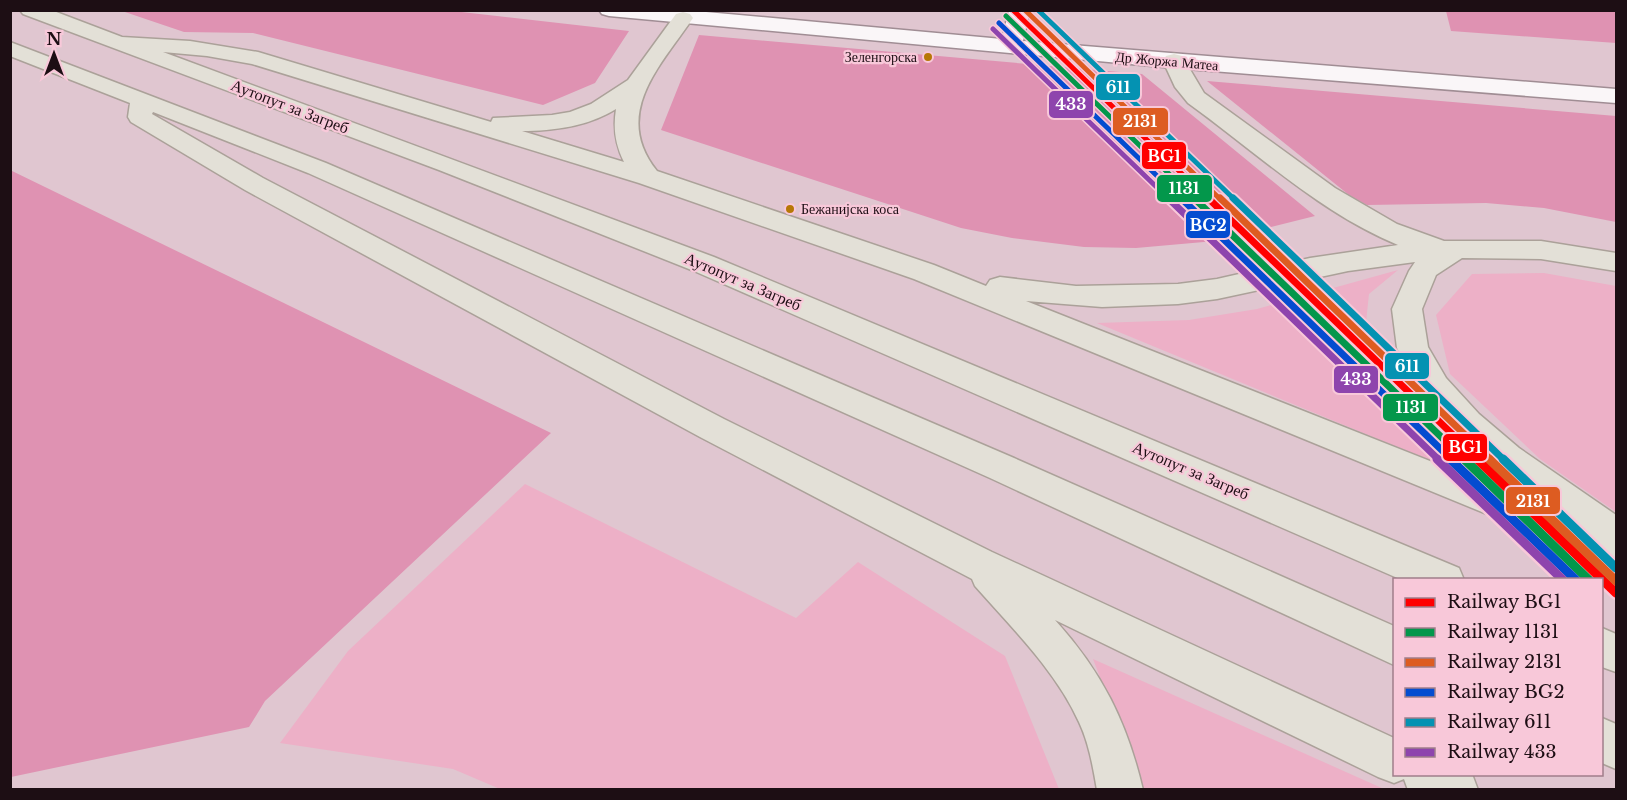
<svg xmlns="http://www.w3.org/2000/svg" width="1627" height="800" font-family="'Libre Baskerville',serif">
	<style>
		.green { fill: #edb0c7 }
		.forest { fill: #df92b2 }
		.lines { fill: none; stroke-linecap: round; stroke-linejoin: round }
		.minor-casing { stroke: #a08d94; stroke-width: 3 }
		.highway-casing { stroke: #aba199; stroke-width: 3 }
		.minor { fill: #faf6f8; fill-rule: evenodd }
		.highway { fill: #e3e0d7; fill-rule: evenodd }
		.rail-1-far2-casing { stroke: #f8c8d9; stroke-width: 8 }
		.rail-1-far1-casing { stroke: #f8c8d9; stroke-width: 11 }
		.rail-1-casing { stroke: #f8c8d9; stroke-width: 14 }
		.rail-2-far2-casing { stroke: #f8c8d9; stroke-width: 8 }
		.rail-2-far1-casing { stroke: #f8c8d9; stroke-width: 11 }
		.rail-2-casing { stroke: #f8c8d9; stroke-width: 14 }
		.rail-3-far2-casing { stroke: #f8c8d9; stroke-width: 8 }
		.rail-3-far1-casing { stroke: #f8c8d9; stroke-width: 11 }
		.rail-3-casing { stroke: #f8c8d9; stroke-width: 14 }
		.rail-4-far2-casing { stroke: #f8c8d9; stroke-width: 8 }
		.rail-4-far1-casing { stroke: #f8c8d9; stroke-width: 11 }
		.rail-4-casing { stroke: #f8c8d9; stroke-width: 14 }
		.rail-5-far2-casing { stroke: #f8c8d9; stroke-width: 8 }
		.rail-5-far1-casing { stroke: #f8c8d9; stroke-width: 11 }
		.rail-5-casing { stroke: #f8c8d9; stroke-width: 14 }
		.rail-6-far2-casing { stroke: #f8c8d9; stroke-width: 8 }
		.rail-6-far1-casing { stroke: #f8c8d9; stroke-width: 11 }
		.rail-6-casing { stroke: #f8c8d9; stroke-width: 14 }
		.rail-1-far2 { stroke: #f00; stroke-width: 5 }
		.rail-1-far1 { stroke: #f00; stroke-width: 7 }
		.rail-1 { stroke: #f00; stroke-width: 9 }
		.rail-2-far2 { stroke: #03974b; stroke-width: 5 }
		.rail-2-far1 { stroke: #03974b; stroke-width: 7 }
		.rail-2 { stroke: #03974b; stroke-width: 9 }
		.rail-3-far2 { stroke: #dd5c21; stroke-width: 5 }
		.rail-3-far1 { stroke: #dd5c21; stroke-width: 7 }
		.rail-3 { stroke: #dd5c21; stroke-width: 9 }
		.rail-4-far2 { stroke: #044cd0; stroke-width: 5 }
		.rail-4-far1 { stroke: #044cd0; stroke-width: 7 }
		.rail-4 { stroke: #044cd0; stroke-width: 9 }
		.rail-5-far2 { stroke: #0492b2; stroke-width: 5 }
		.rail-5-far1 { stroke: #0492b2; stroke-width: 7 }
		.rail-5 { stroke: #0492b2; stroke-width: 9 }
		.rail-6-far2 { stroke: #8e44ad; stroke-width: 5 }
		.rail-6-far1 { stroke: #8e44ad; stroke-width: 7 }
		.rail-6 { stroke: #8e44ad; stroke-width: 9 }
		.bus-dot { fill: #b67806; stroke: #f8c8d9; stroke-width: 2 }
		.labels { text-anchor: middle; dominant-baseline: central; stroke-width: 4.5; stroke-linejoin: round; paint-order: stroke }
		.bus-label { font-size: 14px; fill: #1d0e14; stroke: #f8c8d9; text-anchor: end }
		.far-street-label { font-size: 14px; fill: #1d0e14; stroke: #f8c8d9 }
		.street-label { font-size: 16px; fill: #1d0e14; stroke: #f8c8d9 }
		.line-badge { stroke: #f8c8d9; stroke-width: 2 }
		.badge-label { font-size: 16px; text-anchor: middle; font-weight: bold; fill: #fff }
	</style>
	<rect width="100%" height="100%" fill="#e0c6d0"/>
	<path class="green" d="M1398,270L1369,294C1367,314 1363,340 1369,360C1382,400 1430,443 1460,473L1097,323L1189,320L1257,309Z
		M1544,273L1616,286V512L1540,459L1450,374L1436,315L1472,274Z
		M525,484L796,618L858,562L1005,656L1059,789H500L453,769L280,743L348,651Z
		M1093,659L1384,789H1143Z"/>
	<path class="forest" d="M453,11L629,31L595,83L543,105L253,33L184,32L122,11Z
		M1446,11H1616V43L1451,31Z
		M699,35L1142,74L1315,216L1215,241L1136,248L1084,247L1012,238L961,228L661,130Z
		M1207,81L1616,116V222L1544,208L1486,203L1367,205L1349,195Z
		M10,170L551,433L265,701L249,727L11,777Z"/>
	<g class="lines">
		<g class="minor-casing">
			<path id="minor" d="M599,10H684L1002,39L1009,10H1030L1023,41L1616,89V103L1174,68L609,16L602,14Z"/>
		</g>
		<g class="highway-casing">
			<path id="highway" d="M20,10H51L122,37L190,41L258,52L491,122L493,118L552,115L570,112L591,104L628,80L676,14L683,12L690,14L693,18C661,65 611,114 657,171L934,265L986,286L990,280L1000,277L1076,286L1178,284L1217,279L1310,258L1398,245C1320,213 1256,152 1188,103L1175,87L1163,61L1166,56L1174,54L1182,56L1204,93L1335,188L1397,224L1444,241H1541L1616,253V271L1541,259L1462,258L1436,275L1422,309L1428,347L1446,378L1479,414L1519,448L1616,515V567L914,279L639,183L252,64L207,56L163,52L714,257L1459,568L1464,580H1402L694,271L439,170L23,14ZM616,109C613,128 615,144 624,162L522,131C554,131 589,126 616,109ZM1415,262L1409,271L1392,309L1397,348L1423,395L1455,433L1495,468L1546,507L1026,301L1102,307L1178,304L1217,299L1348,271Z
				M10,42L326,163L1014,458L1394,626V665L990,478L308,173L153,112L152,114L263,178L724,419L992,552L1394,738V774H1472L1478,790H1408L1404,779L1394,783L1378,777L1055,620C1102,672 1127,722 1143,790H1097C1093,767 1089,743 1079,722C1056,671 1012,628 975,586L972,579L700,437L245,190L131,122L128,117L130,103L10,56Z
				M1602,628L1616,634V672L1602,667Z
				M1602,718L1616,724V769L1602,763Z"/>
		</g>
		<use href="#minor" class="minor"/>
		<use href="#highway" class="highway"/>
		<g class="rail-1-far2-casing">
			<path id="rail-1-far2" d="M1013,10L1209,200"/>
		</g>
		<g class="rail-1-far1-casing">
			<path id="rail-1-far1" d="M1208,198L1479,460"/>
		</g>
		<g class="rail-1-casing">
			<path id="rail-1" d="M1477,459L1616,593"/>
		</g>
		<g class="rail-2-far2-casing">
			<path id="rail-2-far2" d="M1006,16L1196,200"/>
		</g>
		<g class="rail-2-far1-casing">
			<path id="rail-2-far1" d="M1194,198L1465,460"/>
		</g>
		<g class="rail-2-casing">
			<path id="rail-2" d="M1464,459L1589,580"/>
		</g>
		<g class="rail-3-far2-casing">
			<path id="rail-3-far2" d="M1025,10L1221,200"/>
		</g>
		<g class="rail-3-far1-casing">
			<path id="rail-3-far1" d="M1220,198L1491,460"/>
		</g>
		<g class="rail-3-casing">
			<path id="rail-3" d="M1489,459L1616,581"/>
		</g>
		<g class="rail-4-far2-casing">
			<path id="rail-4-far2" d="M999,23L1182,200"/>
		</g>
		<g class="rail-4-far1-casing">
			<path id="rail-4-far1" d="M1181,198L1452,460"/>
		</g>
		<g class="rail-4-casing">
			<path id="rail-4" d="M1450,459L1576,580"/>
		</g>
		<g class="rail-5-far2-casing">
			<path id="rail-5-far2" d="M1038,10L1235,200"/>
		</g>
		<g class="rail-5-far1-casing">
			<path id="rail-5-far1" d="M1233,198L1504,460"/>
		</g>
		<g class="rail-5-casing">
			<path id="rail-5" d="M1503,459L1616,568"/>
		</g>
		<g class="rail-6-far2-casing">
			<path id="rail-6-far2" d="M993,29L1170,200"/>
		</g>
		<g class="rail-6-far1-casing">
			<path id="rail-6-far1" d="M1168,198L1439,460"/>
		</g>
		<g class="rail-6-casing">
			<path id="rail-6" d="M1437,459L1563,580"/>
		</g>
		<use href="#rail-1-far2" class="rail-1-far2"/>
		<use href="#rail-1-far1" class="rail-1-far1"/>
		<use href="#rail-1" class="rail-1"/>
		<use href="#rail-2-far2" class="rail-2-far2"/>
		<use href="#rail-2-far1" class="rail-2-far1"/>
		<use href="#rail-2" class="rail-2"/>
		<use href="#rail-3-far2" class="rail-3-far2"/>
		<use href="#rail-3-far1" class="rail-3-far1"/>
		<use href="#rail-3" class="rail-3"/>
		<use href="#rail-4-far2" class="rail-4-far2"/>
		<use href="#rail-4-far1" class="rail-4-far1"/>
		<use href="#rail-4" class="rail-4"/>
		<use href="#rail-5-far2" class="rail-5-far2"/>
		<use href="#rail-5-far1" class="rail-5-far1"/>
		<use href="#rail-5" class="rail-5"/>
		<use href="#rail-6-far2" class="rail-6-far2"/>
		<use href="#rail-6-far1" class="rail-6-far1"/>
		<use href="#rail-6" class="rail-6"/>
	</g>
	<g class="bus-dot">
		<circle cx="928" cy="57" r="5"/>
		<circle cx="790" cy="209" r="5"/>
	</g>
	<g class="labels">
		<g class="bus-label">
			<text x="917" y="57">Зеленгорска</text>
			<text x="801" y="209" text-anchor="start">Бежанијска коса</text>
		</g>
		<g class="far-street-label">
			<text transform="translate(1167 61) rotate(5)">Др Жоржа Матеа</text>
		</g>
		<g class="street-label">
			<text transform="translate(290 106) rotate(21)">Аутопут за Загреб</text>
			<text transform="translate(743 281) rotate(23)">Аутопут за Загреб</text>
			<text transform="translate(1191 470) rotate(23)">Аутопут за Загреб</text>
		</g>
	</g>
	<g class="line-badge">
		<rect x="1095" y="73" width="46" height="28" rx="6" fill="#0492b2"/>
		<rect x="1048" y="90" width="46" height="29" rx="6" fill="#8e44ad"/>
		<rect x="1112" y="107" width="57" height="29" rx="6" fill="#dd5c21"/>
		<rect x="1141" y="141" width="46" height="29" rx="6" fill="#f00"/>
		<rect x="1156" y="174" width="57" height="29" rx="6" fill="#03974b"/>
		<rect x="1185" y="210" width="46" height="29" rx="6" fill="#044cd0"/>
		<rect x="1384" y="352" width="46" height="28" rx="6" fill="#0492b2"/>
		<rect x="1333" y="365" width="46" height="29" rx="6" fill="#8e44ad"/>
		<rect x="1382" y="393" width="57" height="29" rx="6" fill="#03974b"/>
		<rect x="1442" y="433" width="46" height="29" rx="6" fill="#f00"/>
		<rect x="1505" y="486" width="56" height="29" rx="6" fill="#dd5c21"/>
	</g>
	<g class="badge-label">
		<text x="1118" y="93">611</text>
		<text x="1071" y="110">433</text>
		<text x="1140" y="127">2131</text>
		<text x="1164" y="162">BG1</text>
		<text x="1184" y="194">1131</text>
		<text x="1208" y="231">BG2</text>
		<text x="1407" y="372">611</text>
		<text x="1356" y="385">433</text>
		<text x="1411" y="413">1131</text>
		<text x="1465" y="453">BG1</text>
		<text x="1533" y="507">2131</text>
	</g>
	<rect width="1627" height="800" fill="none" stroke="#1d0e14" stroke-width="24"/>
	<rect x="1393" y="578" width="210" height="198" fill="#f8c8d9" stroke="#a07e8a" stroke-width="1.5"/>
	<rect x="1405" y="598" width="30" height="9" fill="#ff0000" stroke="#a07e8a" stroke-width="1.5"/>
	<text x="1447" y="608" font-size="18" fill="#1d0e14">Railway BG1</text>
	<rect x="1405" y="628" width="30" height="9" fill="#03974b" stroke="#a07e8a" stroke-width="1.5"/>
	<text x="1447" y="638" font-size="18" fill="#1d0e14">Railway 1131</text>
	<rect x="1405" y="658" width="30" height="9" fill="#dd5c21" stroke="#a07e8a" stroke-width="1.5"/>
	<text x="1447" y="668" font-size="18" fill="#1d0e14">Railway 2131</text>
	<rect x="1405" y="688" width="30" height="9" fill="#044cd0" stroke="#a07e8a" stroke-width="1.5"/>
	<text x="1447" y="698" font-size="18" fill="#1d0e14">Railway BG2</text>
	<rect x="1405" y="718" width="30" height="9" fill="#0492b2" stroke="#a07e8a" stroke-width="1.5"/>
	<text x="1447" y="728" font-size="18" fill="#1d0e14">Railway 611</text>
	<rect x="1405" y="748" width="30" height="9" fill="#8e44ad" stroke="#a07e8a" stroke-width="1.5"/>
	<text x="1447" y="758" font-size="18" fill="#1d0e14">Railway 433</text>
	<g transform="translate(54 54)" stroke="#f8c8d9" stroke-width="4.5" paint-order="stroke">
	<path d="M0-4.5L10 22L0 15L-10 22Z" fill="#1d0e14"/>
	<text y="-9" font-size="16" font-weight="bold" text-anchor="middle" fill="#1d0e14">N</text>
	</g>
</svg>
